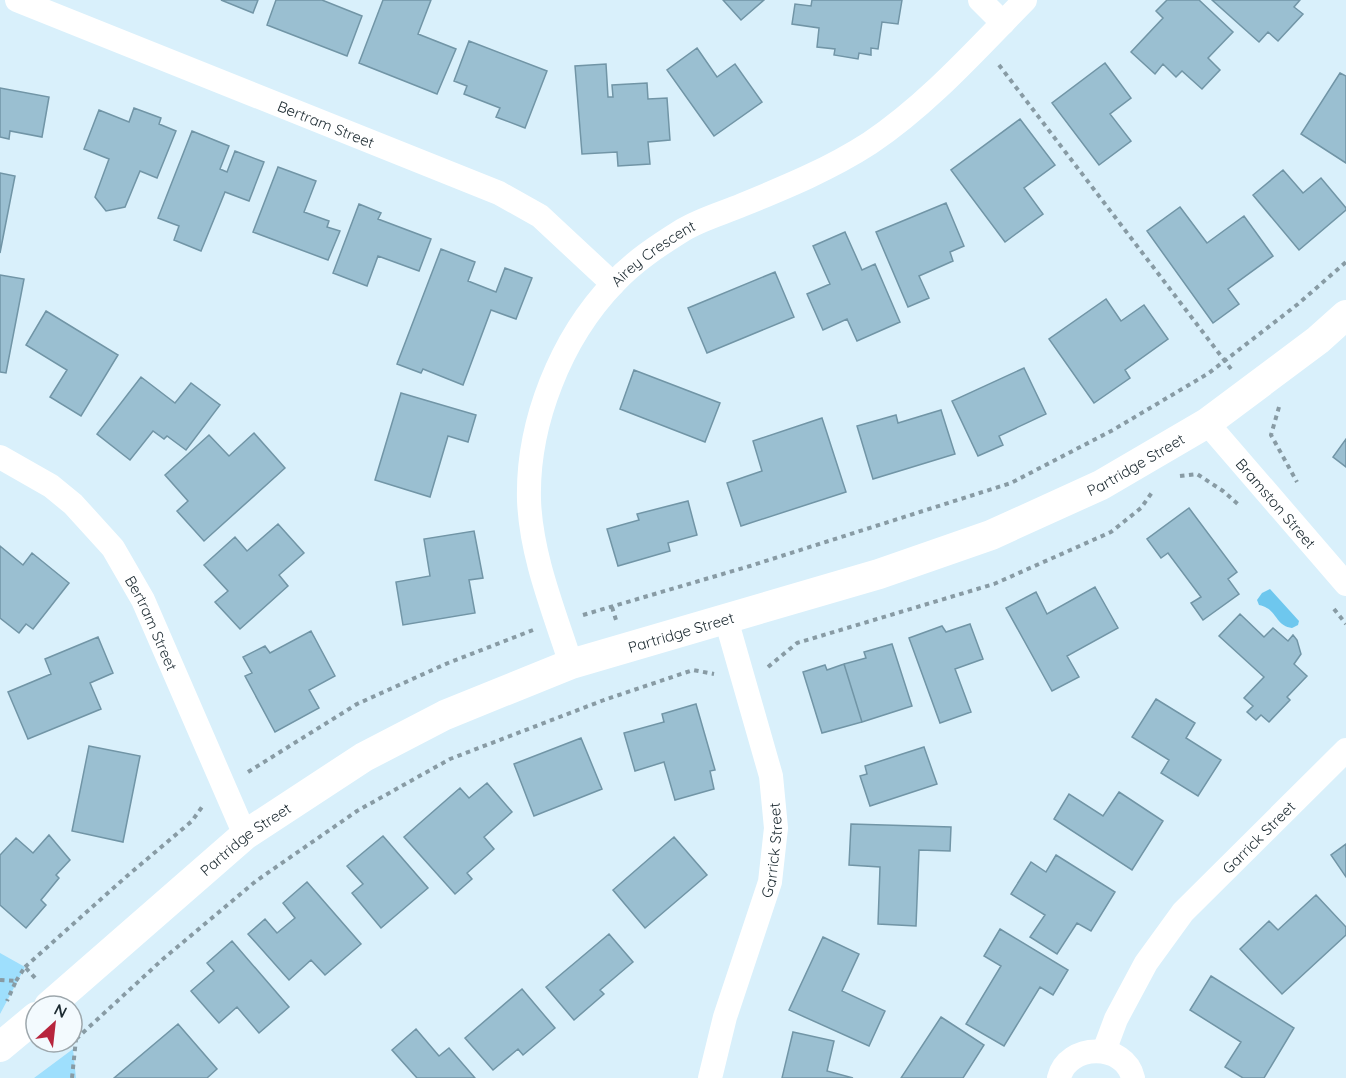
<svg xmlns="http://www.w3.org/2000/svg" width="1346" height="1078" font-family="Quicksand,sans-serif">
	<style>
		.green { fill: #9edffd }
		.water { fill: #6ec7ee }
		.building { fill: #9abfd1; stroke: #7195a6; stroke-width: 1.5 }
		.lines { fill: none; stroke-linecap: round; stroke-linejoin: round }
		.path { stroke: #889ba4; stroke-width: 4; stroke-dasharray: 4.5 4.5; stroke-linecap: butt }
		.minor { stroke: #fff; stroke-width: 24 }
		.tertiary { stroke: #fff; stroke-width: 30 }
		.labels { text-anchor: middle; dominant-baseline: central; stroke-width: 5; stroke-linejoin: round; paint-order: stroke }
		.street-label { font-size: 15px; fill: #1c2a31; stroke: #f3fafe }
	</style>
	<rect width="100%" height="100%" fill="#d9f0fb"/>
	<path class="green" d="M0,953L25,967L0,1014Z
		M73,1049L76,1078H34Z"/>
	<path class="water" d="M1270,589L1299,621L1298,625L1292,628C1274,625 1278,609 1259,605L1257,600L1262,593Z"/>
	<path class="building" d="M221,0H258L253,13Z
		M276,0H322L362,16L347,56L267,25Z
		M383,0H431L418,34L456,49L437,94L359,63Z
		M723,0H764L741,20Z
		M812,0H902L898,24L882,22L878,49L871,48V55L859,53L858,59L834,55L835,49L817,47L819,28L792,24L795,4L811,6Z
		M1167,0H1199L1233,32L1208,58L1220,70L1202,89L1182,71L1176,77L1163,64L1155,74L1131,52L1163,18L1156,11Z
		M1212,0H1300L1294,7L1303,14L1278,41L1268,32L1259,42Z
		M469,41L547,71L525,128L496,117L500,108L464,94L467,86L454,81Z
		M697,48L717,77L735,64L762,102L714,136L667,70Z
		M1105,63L1131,98L1110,114L1131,141L1099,165L1052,103Z
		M606,64L608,97H613L612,85L647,83L648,99L667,98L670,140L648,142L650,164L618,166L617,152L582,154L575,66Z
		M1340,73L1346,76V163L1301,134Z
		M0,88L49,97L42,137L10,131L9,139L0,137Z
		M134,108L161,118L159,124L176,131L157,178L140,171L125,207L106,211L95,197L109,159L84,149L99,110L129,122Z
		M1020,119L1055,165L1024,188L1043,214L1005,242L951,170Z
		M192,131L229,146L220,169L227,172L235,151L264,162L249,201L225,192L201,251L174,240L179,226L158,218Z
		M278,167L316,181L304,212L329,221L327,227L340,231L328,260L253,232Z
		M1283,170L1303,193L1321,178L1346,208V210L1299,250L1253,195Z
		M0,173L15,176L0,253Z
		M946,203L964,246L950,252L953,261L919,276L929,298L908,307L876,232Z
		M359,204L381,213L378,219L431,239L419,271L378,256L367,286L333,273Z
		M1180,207L1207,243L1244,216L1273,256L1228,289L1239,304L1213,323L1147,231Z
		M845,232L862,270L875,264L900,322L857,341L847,319L823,330L807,294L830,284L813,246Z
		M441,249L475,262L468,281L496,292L505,268L532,278L516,319L491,310L463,385L423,369L421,373L397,364Z
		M775,272L794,317L707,353L688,308Z
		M0,275L24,279L6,373L0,372Z
		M1106,299L1121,321L1144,305L1168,339L1125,370L1130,378L1094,403L1049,339Z
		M46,311L118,355L81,416L50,397L67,370L26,345Z
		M1024,368L1046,414L999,436L1003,445L978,456L952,401Z
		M634,370L720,403L705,442L620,409Z
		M141,377L175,403L191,383L220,405L186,450L167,436L164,439L153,431L130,460L97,434Z
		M401,393L476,415L468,442L448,436L430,497L375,480Z
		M941,410L955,454L873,479L857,426L896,415L898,423Z
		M822,418L846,492L741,526L727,483L762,471L753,441Z
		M254,433L285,468L204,541L177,511L188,501L165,475L209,435L229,456Z
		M1346,439V467L1333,457Z
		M688,501L697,535L668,543L670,551L618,566L607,529L639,520L637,514Z
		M1189,508L1237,572L1228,579L1239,594L1203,620L1191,603L1201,597L1168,553L1161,558L1147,539Z
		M278,524L304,553L279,575L288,586L240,629L215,602L228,591L204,565L235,537L247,551Z
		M474,531L483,578L469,580L475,613L403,625L396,582L430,576L424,539Z
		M0,546L23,565L32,553L69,583L33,629L26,624L19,633L0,618Z
		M1095,587L1118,628L1067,656L1079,677L1052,691L1006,608L1036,592L1047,614Z
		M1240,614L1264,637L1273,628L1288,641L1293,635L1297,640L1301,654L1294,664L1307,676L1287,697L1290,700L1269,722L1261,715L1256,720L1247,712L1253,706L1244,698L1264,677L1219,636Z
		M970,624L983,659L955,669L971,712L940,723L909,638L942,626L946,632Z
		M311,631L335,676L309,690L319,708L275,732L245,676L252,673L243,657L265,646L270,653Z
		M98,637L113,673L90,683L101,709L28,739L8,692L51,674L45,659Z
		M892,644L912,706L862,722L844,664L866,658L864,652Z
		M844,664L862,722L822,733L803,672L825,665L827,670Z
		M1156,699L1195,723L1186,738L1221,760L1198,796L1161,773L1169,760L1132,737Z
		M696,704L715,770L710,771L714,789L675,800L664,762L635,771L624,733L664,722L662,714Z
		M581,738L602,789L534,816L514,764Z
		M89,746L140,756L123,842L72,831Z
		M924,747L937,784L870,806L860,776L867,774L865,766Z
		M487,783L512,812L484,837L494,849L467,873L472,879L455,894L404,837L460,788L469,798Z
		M1119,792L1163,821L1132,870L1054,819L1069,794L1103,816Z
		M851,824L951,827L950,851L919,850L916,926L878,924L880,867L849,865Z
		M49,835L70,860L56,875L59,878L41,900L46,905L26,928L0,905V855L16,838L33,853Z
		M383,836L428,888L381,928L352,893L363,884L347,866Z
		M674,837L707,875L645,928L613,890Z
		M1346,844V877L1331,855Z
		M1056,855L1115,892L1091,931L1077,923L1057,954L1030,937L1045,915L1011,894L1031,862L1046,872Z
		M307,882L361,944L325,975L311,960L289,980L248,934L265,919L277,933L295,918L283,903Z
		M1316,895L1346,927V935L1282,994L1240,949L1269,921L1278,930Z
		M1000,929L1068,970L1053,995L1040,987L1004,1046L966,1024L1001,966L984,956Z
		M609,934L633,962L600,990L604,994L574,1020L546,987Z
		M823,937L859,954L842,991L885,1011L869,1046L789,1010Z
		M232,941L289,1007L259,1033L237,1007L219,1023L191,991L214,971L207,963Z
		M1211,976L1294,1028L1264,1078H1243L1225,1067L1241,1042L1190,1010Z
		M522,989L555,1028L523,1055L518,1049L493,1070L465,1038Z
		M941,1017L984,1045L963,1078H901Z
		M178,1024L217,1069L207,1078H114Z
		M416,1029L439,1056L449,1048L475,1078H417L392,1050Z
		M793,1032L834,1041L827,1071L853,1078H782Z"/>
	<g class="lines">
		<path class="path" d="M999,65L1231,369
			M1279,407L1271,435L1297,482
			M1180,476L1197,474L1223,491L1240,506
			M612,607L616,620
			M1334,609L1346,624
			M583,615L750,566L1011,483L1113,430L1209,373L1298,304L1346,262
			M768,667L797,643L994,584L1111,532L1141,508L1153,491
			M248,772L357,704L448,663L533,630
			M25,967L127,876L192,821L202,807
			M0,980L16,981L7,1001
			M16,981L25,967L36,979
			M76,1039L163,959L256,881L357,811L450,759L604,700L693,670L714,674
			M72,1078L76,1039L72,1038"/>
		<g class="minor">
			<path id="s1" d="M17,0L499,193L540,216L613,284"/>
			<path d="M980,0L1003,23"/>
			<path id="s2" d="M1207,423L1346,584"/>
			<path id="s3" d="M0,457L51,486L73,504L113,548L143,600L245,835"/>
			<path id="s4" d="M571,664C554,611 531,556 529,500C527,423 561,338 614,283C633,262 659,245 683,230C701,219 723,213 742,205C786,187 830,169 870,143C928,104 976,50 1025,0"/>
			<path id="s5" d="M1104,1051L1116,1019L1146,963L1183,912L1346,750"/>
			<path id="s6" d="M710,1078L725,1017L770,882L776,828L771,776L726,619"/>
			<path d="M1059,1078C1067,1043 1125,1042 1133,1078"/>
		</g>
		<g class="tertiary">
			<path id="s7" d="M49,1006L245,835L364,757L445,715L571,664L879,574L991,535L1101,485L1207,423L1318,340L1346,315"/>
			<path d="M0,1047L36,1017"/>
		</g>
	</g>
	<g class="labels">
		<g class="street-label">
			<text stroke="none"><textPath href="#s1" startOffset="333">Bertram Street</textPath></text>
			<text stroke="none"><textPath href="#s4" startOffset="458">Airey Crescent</textPath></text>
			<text stroke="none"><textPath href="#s7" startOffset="1230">Partridge Street</textPath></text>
			<text stroke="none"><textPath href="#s2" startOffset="106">Bramston Street</textPath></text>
			<text stroke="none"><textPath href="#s3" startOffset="231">Bertram Street</textPath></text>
			<text stroke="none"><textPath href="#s7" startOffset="744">Partridge Street</textPath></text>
			<text stroke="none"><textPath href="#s5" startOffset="267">Garrick Street</textPath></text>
			<text stroke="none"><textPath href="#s7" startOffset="258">Partridge Street</textPath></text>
			<text stroke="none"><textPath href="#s6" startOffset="237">Garrick Street</textPath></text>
		</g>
	</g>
	<g transform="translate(54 1024) rotate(27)"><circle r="28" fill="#f3fafe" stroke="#9da7ac" stroke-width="1.5"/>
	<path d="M0-4.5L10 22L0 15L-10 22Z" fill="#b7253d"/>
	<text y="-9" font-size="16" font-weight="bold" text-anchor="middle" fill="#1c2a31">N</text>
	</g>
</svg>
